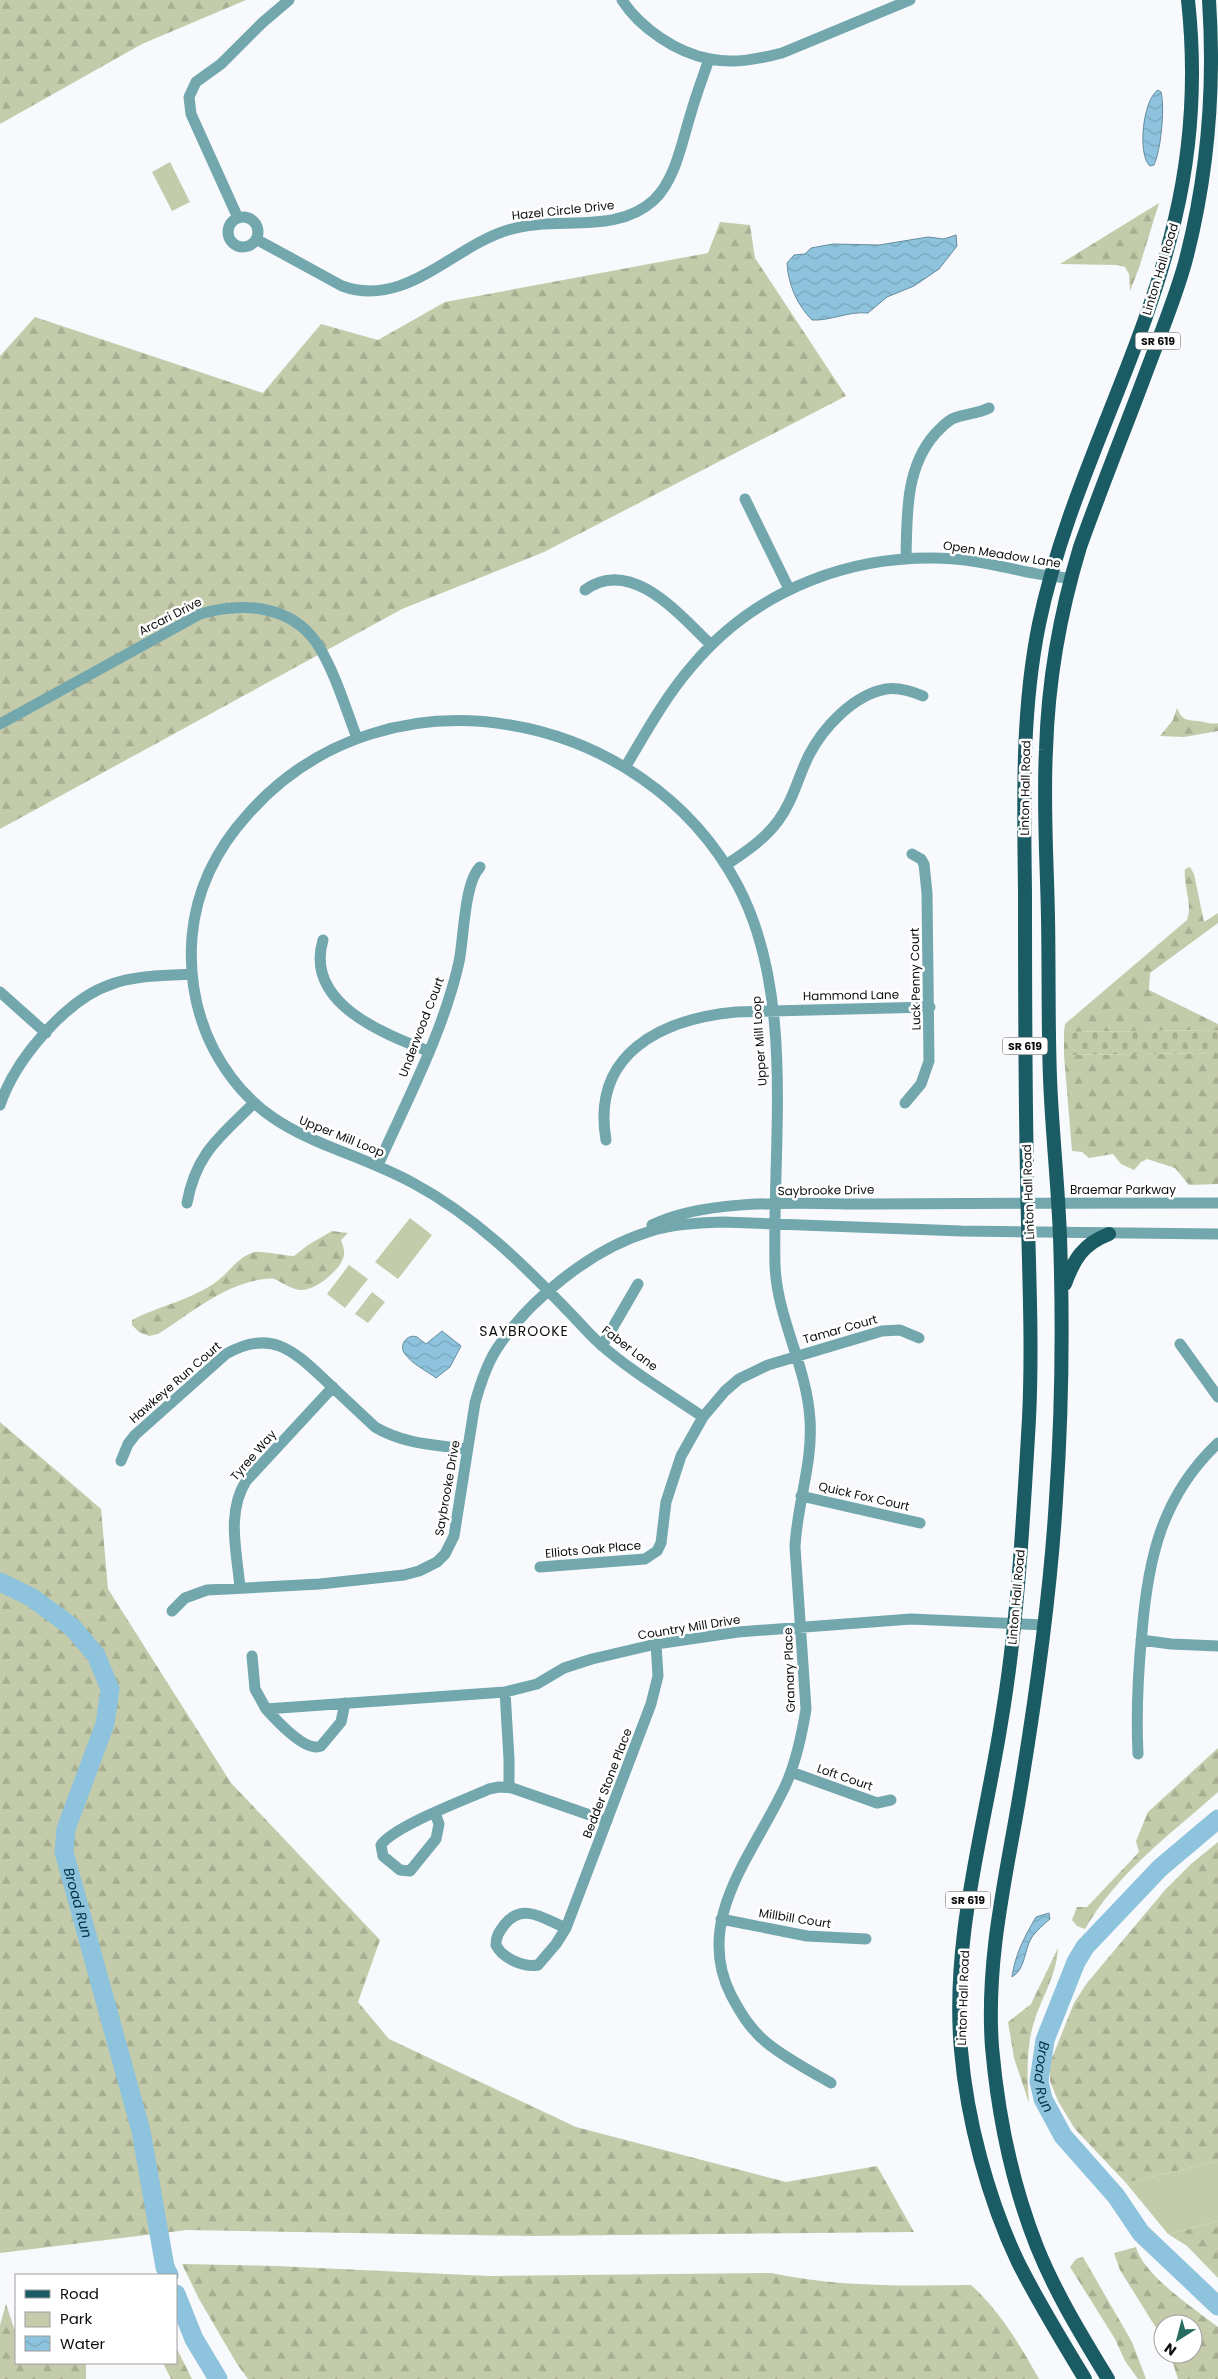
<svg xmlns="http://www.w3.org/2000/svg" width="1218" height="2379" font-family="Poppins,sans-serif">
	<style>
		.green { fill: #c4cbaa }
		.forest { fill: url(#forest-firs) }
		.cemetery { fill: url(#cemetery-stones) }
		.water { fill: url(#water-waves); stroke: #668c9f }
		.lines { fill: none; stroke-linecap: round; stroke-linejoin: round }
		.river { stroke: #8dc3dd; stroke-width: 19 }
		.minor { stroke: #72a7ae; stroke-width: 11 }
		.major { stroke: #1b5c64; stroke-width: 14 }
		.labels { text-anchor: middle; dominant-baseline: central; stroke-width: 5; stroke-linejoin: round; paint-order: stroke }
		.shield { fill: #fff; stroke: #555656; stroke-width: 1 }
		.shield-label { font-size: 11px; font-weight: bold; fill: #0c0d0d }
		.street-label { font-size: 12px; fill: #0c0d0d; stroke: #fff }
		.neighbourhood-label { font-size: 14px; letter-spacing: 1px; fill: #0c0d0d; stroke: #fff }
		.water-label { font-size: 14px; font-style: italic; fill: #003244; stroke: #fff }
	</style>
	<defs>
		<pattern id="forest-firs" width="22" height="20" patternUnits="userSpaceOnUse" patternTransform="scale(1.25)"><rect width="22" height="20" fill="#c4cbaa"/><path d="M5 1l3.5 6h-7zM16 11l3.5 6h-7z" fill="#a7ad91"/></pattern>
		<pattern id="cemetery-stones" width="16" height="16" patternUnits="userSpaceOnUse" patternTransform="scale(1.25)"><rect width="16" height="16" fill="#c4cbaa"/><path d="M2 7V4a2 2 0 0 1 4 0v3zM10 15v-3a2 2 0 0 1 4 0v3z" fill="#a7ad91"/></pattern>
		<pattern id="water-waves" width="16" height="10" patternUnits="userSpaceOnUse" patternTransform="scale(1.25)"><rect width="16" height="10" fill="#8dc3dd"/><path d="M0 5q4-4 8 0t8 0" fill="none" stroke="#78a6bc"/></pattern>
	</defs>
	<rect width="100%" height="100%" fill="#f8f9fc"/>
	<path class="green" d="M170,162L190,202L172,211L152,172Z
		M410,1218L432,1235L398,1279L375,1262Z
		M349,1265L368,1279L345,1308L327,1294Z
		M372,1292L385,1302L368,1323L355,1314Z
		M1218,2161V2221L1168,2234L1126,2183Z"/>
	<path class="forest" d="M0,0H246L142,44L0,124Z
		M1159,203L1139,268L1130,291L1129,274L1125,267L1117,265L1060,264Z
		M720,222L750,225L755,258L846,396L544,552L402,609L0,829V356L35,317L263,393L321,324L378,340L445,302L708,253Z
		M1177,708C1182,720 1186,720 1198,721C1206,722 1210,725 1218,723V731L1184,737L1160,736L1173,720Z
		M1190,867L1194,874L1204,922L1218,913V923L1150,973L1149,990L1218,1024V1030L1064,1032L1065,1024L1187,920C1193,904 1183,886 1185,869Z
		M1218,1053V1184L1189,1185L1175,1168L1147,1159L1141,1162L1134,1170L1121,1164L1113,1154L1089,1158L1082,1152L1072,1151L1064,1055Z
		M332,1231L348,1233L341,1240C342,1244 345,1250 344,1255C342,1269 316,1290 302,1290C291,1290 284,1283 274,1279C267,1277 248,1282 240,1285C211,1295 184,1318 158,1334L149,1336L139,1332L132,1325V1320C159,1306 191,1300 216,1282C229,1273 238,1256 255,1252C264,1251 283,1256 294,1256L308,1245Z
		M0,1422L101,1509L108,1589L231,1783L380,1940L358,2002L389,2039L576,2127L786,2182L877,2166L914,2232L530,2236L187,2230L0,2253Z
		M1218,1748V1792C1171,1834 1117,1873 1085,1929L1077,1926L1072,1920L1077,1907H1087L1139,1852L1136,1841L1148,1812Z
		M1218,1842V2161L1126,2183L1075,2129L1058,2101L1050,2081V2063L1074,2003L1087,1983L1165,1890L1191,1864Z
		M1058,1948C1057,1974 1042,1997 1034,2022C1026,2048 1027,2077 1029,2103L1014,2058L1008,2022L1031,2004Z
		M1218,2221V2278L1187,2246L1168,2234Z
		M1136,2247C1143,2275 1195,2309 1218,2327V2379H1178L1170,2354H1193V2324H1163V2339L1120,2270L1114,2253Z
		M1083,2257L1132,2342L1146,2379H1138L1125,2361L1115,2339L1070,2267L1076,2259Z
		M182,2264L276,2266L489,2276L771,2273C836,2287 904,2286 971,2285C1000,2311 1020,2345 1039,2379H248L237,2364L199,2299Z
		M6,2304L16,2334V2363H86V2379H0V2325Z
		M176,2347L192,2379H171L163,2363H176Z"/>
	<path class="cemetery" d="M1218,1030V1053L1064,1055V1032Z"/>
	<path class="water" d="M1158,90L1161,92C1165,108 1161,150 1154,165L1150,166C1137,155 1143,99 1158,90Z
		M956,235L957,246L939,269L914,286L887,297L868,313C848,311 831,321 812,320C797,305 788,284 787,263L794,255L805,254L811,248L833,244L879,245L928,237L944,239Z
		M442,1331L461,1346L450,1367L436,1378C427,1371 412,1364 405,1354C398,1346 407,1333 417,1337C420,1339 423,1342 426,1344Z
		M1049,1913L1050,1919C1044,1924 1037,1930 1032,1937C1024,1949 1026,1969 1012,1977C1015,1954 1025,1936 1036,1917Z"/>
	<g class="lines">
		<g class="river">
			<path id="s1" d="M0,1582L31,1597L72,1627L96,1655L110,1689L105,1724L66,1829L64,1852L141,2131L165,2267L169,2275"/>
			<path id="s2" d="M1218,1819L1160,1868L1085,1947L1076,1962L1045,2040L1039,2081L1043,2099L1063,2136L1116,2196L1141,2233L1218,2306"/>
			<path d="M176,2294L194,2339L218,2379"/>
		</g>
		<path class="minor" d="M622,0C640,28 677,53 710,59C734,64 759,59 782,53L910,0
			M228 232a15 15 0 1 1 30 0a15 15 0 1 1-30 0Z
			M238,218L191,114L189,97L196,82L221,64L262,23L289,0
			M256,239L342,286C405,309 452,247 508,230C555,215 615,236 654,200C676,179 682,141 691,113C696,95 703,77 709,59
			M745,499L789,589
			M906,559C907,516 905,468 935,434C940,429 946,422 952,419C964,414 977,414 989,408
			M585,590C631,556 680,615 711,645
			M0,724L200,614C240,602 289,604 316,642C335,671 345,707 357,738
			M626,766C646,732 666,696 692,666C757,588 855,552 955,559C981,561 1007,568 1033,573C1045,576 1058,576 1070,579
			M726,865C745,852 764,840 778,821C793,801 798,777 809,755C823,728 853,695 886,689C899,687 911,691 923,696
			M323,940C304,1003 384,1034 428,1051
			M0,992L46,1033
			M905,1103L921,1084L929,1061L927,893L924,864L921,859L912,854
			M0,1105C15,1060 66,999 112,984C136,975 166,976 192,974
			M606,1140C591,1053 662,1019 736,1012L930,1007
			M378,1165C407,1100 443,1033 459,962C464,938 464,883 480,867
			M187,1203C196,1153 220,1137 254,1103
			M652,1225C708,1197 806,1204 869,1204C985,1203 1102,1203 1218,1203
			M1180,1344L1218,1397
			M602,1346L638,1284
			M703,1417C668,1393 630,1371 599,1343C588,1333 579,1322 569,1312C522,1263 473,1215 413,1183C333,1140 262,1140 214,1050C196,1015 189,976 192,937C196,889 217,848 249,813C387,658 644,709 738,886C796,996 772,1145 775,1265C777,1319 807,1366 810,1420C813,1463 797,1504 795,1547L806,1709C802,1734 797,1758 787,1782C757,1850 692,1918 731,1995C741,2014 751,2030 767,2043C787,2059 810,2071 831,2083
			M121,1461L128,1444L135,1435L226,1354C272,1328 294,1351 327,1382C343,1397 359,1412 375,1427C403,1444 436,1445 467,1449
			M801,1496L920,1523
			M540,1567L645,1559L657,1551L661,1543L666,1502L681,1456L703,1417L725,1391L739,1379L768,1365L882,1331L900,1330L919,1338
			M240,1588C237,1552 226,1513 246,1481L333,1387
			M172,1611L185,1598L207,1590L320,1584L404,1575L419,1571L437,1562L445,1554L454,1536L475,1403C480,1385 486,1366 496,1350C528,1300 592,1249 648,1232C672,1224 698,1223 723,1222L961,1231L1218,1234
			M1141,1640L1171,1644L1218,1646
			M252,1656L255,1689L266,1709L505,1692L537,1684L564,1668L592,1659L656,1644L738,1632L911,1619L1045,1625
			M505,1692L509,1759V1787
			M266,1709C276,1720 306,1753 321,1746L341,1722L345,1703
			M1138,1754C1136,1713 1138,1673 1142,1632C1148,1558 1162,1496 1218,1443
			M791,1772L877,1803L891,1800
			M435,1813L439,1824L436,1839L410,1871L400,1870L383,1856L381,1845C394,1826 465,1800 489,1789L499,1787L512,1788L607,1821
			M721,1919L807,1936L866,1939
			M566,1928C544,1919 523,1902 505,1924C500,1931 496,1935 496,1945C502,1958 524,1968 538,1965L556,1944L566,1928L651,1704L658,1676L656,1644"/>
		<path class="major" d="M1065,1284C1074,1259 1083,1244 1109,1234
			M1085,2379C1062,2341 1038,2302 1018,2262C988,2199 967,2120 961,2050C951,1940 984,1831 1001,1723C1018,1623 1023,1520 1029,1419C1033,1337 1028,1256 1027,1174C1025,1080 1025,987 1025,893C1024,803 1021,713 1039,624C1068,484 1143,358 1175,219C1192,147 1196,73 1188,0
			M1108,2379C1082,2336 1056,2294 1037,2247C1012,2184 998,2115 992,2047C986,1964 1004,1886 1018,1805C1035,1704 1050,1602 1056,1499C1062,1412 1063,1324 1060,1237C1058,1184 1052,1131 1050,1078C1048,1025 1049,971 1048,918C1047,862 1043,806 1046,750C1048,681 1060,613 1080,547C1101,488 1125,429 1147,370C1160,335 1175,299 1185,263C1208,176 1215,89 1209,0"/>
	</g>
	<g class="labels">
		<g class="shield">
			<rect x="1135.5" y="332.5" width="45" height="17" rx="4"/>
			<rect x="1002.5" y="1037.5" width="45" height="17" rx="4"/>
			<rect x="945.5" y="1891.5" width="45" height="17" rx="4"/>
		</g>
		<g class="shield-label">
			<text x="1158" y="341">SR 619</text>
			<text x="1025" y="1046">SR 619</text>
			<text x="968" y="1900">SR 619</text>
		</g>
		<g class="street-label">
			<text transform="translate(563 210) rotate(-6)">Hazel Circle Drive</text>
			<text transform="translate(1160 269) rotate(-73)">Linton Hall Road</text>
			<text transform="translate(1002 554) rotate(9)">Open Meadow Lane</text>
			<text transform="translate(170 616) rotate(-27)">Arcari Drive</text>
			<text transform="translate(1025 788) rotate(-89)">Linton Hall Road</text>
			<text transform="translate(915 979) rotate(-91)">Luck Penny Court</text>
			<text transform="translate(851 995) rotate(-1)">Hammond Lane</text>
			<text transform="translate(421 1027) rotate(-69)">Underwood Court</text>
			<text transform="translate(759 1041) rotate(-94)">Upper Mill Loop</text>
			<text transform="translate(342 1136) rotate(22)">Upper Mill Loop</text>
			<text x="1123" y="1189">Braemar Parkway</text>
			<text transform="translate(826 1190) rotate(-1)">Saybrooke Drive</text>
			<text transform="translate(1028 1192) rotate(-92)">Linton Hall Road</text>
			<text transform="translate(840 1329) rotate(-16)">Tamar Court</text>
			<text transform="translate(630 1348) rotate(37)">Faber Lane</text>
			<text transform="translate(175 1382) rotate(-41)">Hawkeye Run Court</text>
			<text transform="translate(253 1455) rotate(-49)">Tyree Way</text>
			<text transform="translate(447 1488) rotate(-80)">Saybrooke Drive</text>
			<text transform="translate(864 1496) rotate(13)">Quick Fox Court</text>
			<text transform="translate(593 1549) rotate(-5)">Elliots Oak Place</text>
			<text transform="translate(1016 1597) rotate(-85)">Linton Hall Road</text>
			<text transform="translate(689 1627) rotate(-9)">Country Mill Drive</text>
			<text transform="translate(789 1670) rotate(-92)">Granary Place</text>
			<text transform="translate(845 1777) rotate(19)">Loft Court</text>
			<text transform="translate(607 1783) rotate(-69)">Bedder Stone Place</text>
			<text transform="translate(795 1918) rotate(9)">Millbill Court</text>
			<text transform="translate(963 1998) rotate(-88)">Linton Hall Road</text>
		</g>
		<g class="neighbourhood-label">
			<text x="524" y="1331">SAYBROOKE</text>
		</g>
		<g class="water-label">
			<text stroke="none"><textPath href="#s1" startOffset="382">Broad Run</textPath></text>
			<text stroke="none"><textPath href="#s2" startOffset="324">Broad Run</textPath></text>
		</g>
	</g>
	<rect x="15" y="2274" width="162" height="90" fill="#ffffff" stroke="#9e9e9e"/>
	<rect x="25" y="2290" width="25" height="8" fill="#1b5c64" stroke="#9e9e9e"/>
	<text x="60" y="2299" font-size="15" fill="#0c0d0d">Road</text>
	<rect x="25" y="2312" width="25" height="15" fill="#c4cbaa" stroke="#9e9e9e"/>
	<text x="60" y="2324" font-size="15" fill="#0c0d0d">Park</text>
	<rect x="25" y="2336" width="25" height="15" fill="url(#water-waves)" stroke="#9e9e9e"/>
	<text x="60" y="2349" font-size="15" fill="#0c0d0d">Water</text>
	<g transform="translate(1178 2339) rotate(216)"><circle r="24" fill="#ffffff" stroke="#9e9e9e"/>
	<path d="M0-4L9 19L0 12L-9 19Z" fill="#276c60"/>
	<text y="-8" font-size="14" font-weight="bold" text-anchor="middle" fill="#0c0d0d">N</text>
	</g>
</svg>
